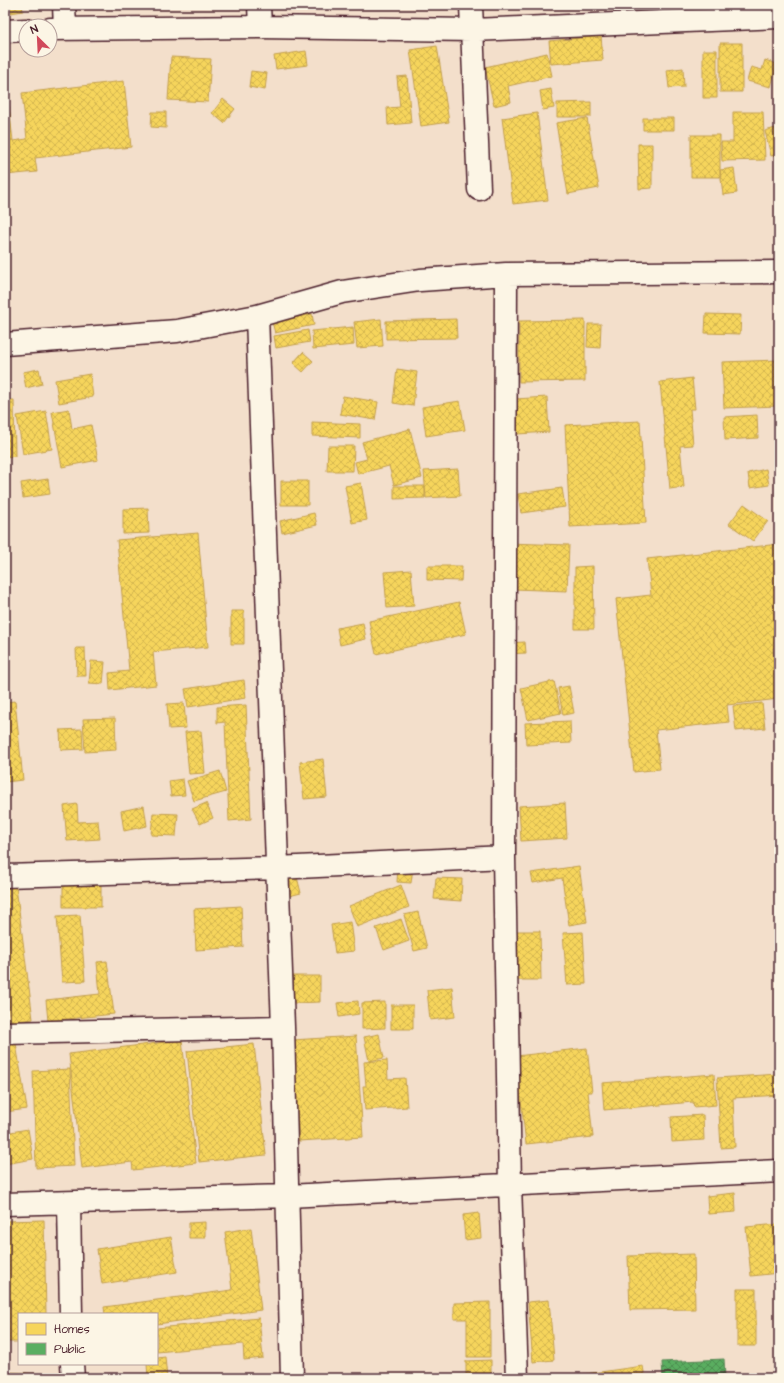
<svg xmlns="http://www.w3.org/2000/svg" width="784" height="1383" font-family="'Architects Daughter',sans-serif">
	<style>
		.homes { fill: url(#homes-cross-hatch); stroke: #c29e4d }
		.public { fill: url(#public-cross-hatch); stroke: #558351 }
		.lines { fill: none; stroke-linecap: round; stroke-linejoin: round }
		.minor-casing { stroke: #4a1f2b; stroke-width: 25 }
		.minor { stroke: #fcf5e5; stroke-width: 22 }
	</style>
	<defs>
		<pattern id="homes-cross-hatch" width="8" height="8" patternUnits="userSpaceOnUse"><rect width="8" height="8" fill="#f6d55c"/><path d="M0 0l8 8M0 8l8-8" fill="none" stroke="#d4b650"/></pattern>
		<pattern id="public-cross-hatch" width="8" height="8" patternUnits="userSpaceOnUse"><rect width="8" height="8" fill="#5aae61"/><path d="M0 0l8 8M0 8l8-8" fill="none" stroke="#4c8d50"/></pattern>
	</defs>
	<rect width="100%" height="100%" fill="#f3dfcb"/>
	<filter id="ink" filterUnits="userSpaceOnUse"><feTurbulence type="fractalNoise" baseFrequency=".025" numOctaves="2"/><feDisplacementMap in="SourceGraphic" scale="8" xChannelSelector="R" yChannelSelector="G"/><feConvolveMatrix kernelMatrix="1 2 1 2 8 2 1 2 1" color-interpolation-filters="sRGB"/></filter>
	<g filter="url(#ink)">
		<path class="homes" d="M5,5H22L23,11L5,14Z
			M601,36L603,60L551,64L549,41Z
			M720,43H742V92H720Z
			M437,46L449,122L421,126L410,50Z
			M703,50H717V98H703Z
			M306,51L308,65L276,69L274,56Z
			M547,53L552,76L508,86L511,102L494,106L485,67Z
			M171,57L211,59L208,102L168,100Z
			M5,58H8L10,74L5,75Z
			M765,60L777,64L771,87L747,81L751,67L762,70Z
			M683,68L684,87L669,88L667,70Z
			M251,71L267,73L265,90L249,87Z
			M407,76L411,123L388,125L387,108L400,107L397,77Z
			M124,81L131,147L35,158L37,172L5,175V107L9,106L13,141L27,139L22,93Z
			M551,89L554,108L543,110L540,91Z
			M223,99L235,109L224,123L212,113Z
			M591,102V117H557V103Z
			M152,112H166V128L151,127Z
			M733,112H763L765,160L722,161L721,142H733Z
			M537,113L548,200L513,204L502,118Z
			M587,118L599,188L568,194L556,123Z
			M643,118H674V130H643Z
			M779,127V154L771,156L765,131Z
			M691,135H720V177H691Z
			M638,144H652V188L639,189Z
			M734,168L737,193L723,195L720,170Z
			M312,314L314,325L275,333L272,322Z
			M706,314L741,315L740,334L705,333Z
			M381,319L383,346L357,348L354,322Z
			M456,319L457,338L386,339V321Z
			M585,320V381L519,382V321Z
			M588,324H601L600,348L587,347Z
			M353,327L354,345L313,349L312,331Z
			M308,330L310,342L276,348L274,336Z
			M303,352L313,361L303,372L293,363Z
			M779,360V406L724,408L722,362Z
			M39,369L42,384L26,388L23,372Z
			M397,369L417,372L413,406L393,403Z
			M90,374L93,397L59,403L55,380Z
			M692,378L695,409H690L693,445L680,446L684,487L670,489L660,382Z
			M343,396L378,402L375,420L340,414Z
			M547,397L549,432L517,434L515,399Z
			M5,400H14L15,456L5,457Z
			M460,401L465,430L426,436L422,407Z
			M69,409L72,429L91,425L98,460L62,467L52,412Z
			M46,411L52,449L23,454L17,416Z
			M757,415L758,438L725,440L724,417Z
			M640,421L646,523L570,527L565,425Z
			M312,422L360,424V438L312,436Z
			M410,429L422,478L394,485L389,466L358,474L355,462L367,459L362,442Z
			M328,446H354L353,471H327Z
			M458,469L460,496L426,498L424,471Z
			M766,469L769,485L750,488L748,473Z
			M48,479L50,494L23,498L21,483Z
			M281,481H308V505H281Z
			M361,483L367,520L352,523L345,486Z
			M394,486H425V498L394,499Z
			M562,488L565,507L521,513L518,494Z
			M744,504L768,521L753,541L729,524Z
			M148,508L149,533L123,534V509Z
			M314,513L317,525L282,533L280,521Z
			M198,533L208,647L153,652L156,685L110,690L109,673L129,671L117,540Z
			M507,543L569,545L567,591L514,589Z
			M779,544V647L773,648L779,699L727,705L729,722L656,730L660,769L634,772L616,599L651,595L647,559Z
			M427,566H462L461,581L427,580Z
			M593,566L594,629H575V567Z
			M411,570L414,606L387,608L384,572Z
			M459,602L466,634L376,654L369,621Z
			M5,611H7L5,644Z
			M231,611H244V644H231Z
			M363,623L366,639L340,645L337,628Z
			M525,642L526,653L506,654L505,643Z
			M76,648H85L86,676H77Z
			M91,661L105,662L103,684L89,683Z
			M244,680L246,698L188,707L185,689Z
			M554,681L561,713L528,720L521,688Z
			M569,686L574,713L563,715L558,688Z
			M15,701L23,780L5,782V702Z
			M184,703L186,728L169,729L167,704Z
			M762,703L765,728L736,731L733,706Z
			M246,705L251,819L229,821L225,722L217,723V707Z
			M115,718L116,750L85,752L83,719Z
			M570,721L571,743L526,745L525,723Z
			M82,729L83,749L61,750L60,730Z
			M201,731L205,773L189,774L185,732Z
			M323,759L327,797L304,799L300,762Z
			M220,771L226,792L194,801L187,781Z
			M183,779L185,795L171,796L169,781Z
			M206,803L213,818L200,824L192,809Z
			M565,803L567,838L521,841L519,806Z
			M77,804L78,822L98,821L100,839L67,841L64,806Z
			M144,806L147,826L124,831L121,811Z
			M153,813L178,814L176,836L151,835Z
			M398,866L413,868L411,883L397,882Z
			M579,866L587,922L569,925L562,878L533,883L531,873Z
			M296,873L301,893L289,896L284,876Z
			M436,878L462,879L461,901L434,899Z
			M101,883V907H63V884Z
			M401,885L409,907L357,927L349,906Z
			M16,887L33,1019L10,1022L5,982V888Z
			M241,906L243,947L196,950L194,909Z
			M418,912L427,948L414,951L404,915Z
			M80,915L85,981L62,982L57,916Z
			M401,919L409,941L384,950L376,928Z
			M350,922L354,951L335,953L331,925Z
			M515,931H540L541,980H516Z
			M583,932L586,984L567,985L563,933Z
			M107,961L114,1014L48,1021L46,1000L100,994L97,962Z
			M293,976H320V1002L294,1003Z
			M452,987L455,1017L430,1020L427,990Z
			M358,1001L359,1014L339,1017L337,1003Z
			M385,1002V1028L362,1029V1003Z
			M391,1005H413V1029H391Z
			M379,1034L384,1058L369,1061L364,1037Z
			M356,1036L363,1137L299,1141L292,1040Z
			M15,1038L27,1109L5,1112V1040Z
			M182,1040L196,1163L133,1170L132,1162L82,1168L69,1054Z
			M254,1044L266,1155L199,1162L187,1051Z
			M587,1048L592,1092H588L593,1137L526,1144L516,1056Z
			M387,1060L388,1079L405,1078L407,1107L365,1110L363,1086H366L364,1062Z
			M70,1069L74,1166L36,1168L33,1071Z
			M714,1074L716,1105L694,1107L693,1102L604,1110L602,1083Z
			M779,1074V1095L733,1098L735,1147L721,1148L717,1078Z
			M703,1115L704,1140L672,1142L671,1117Z
			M28,1129L33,1159L5,1164V1133Z
			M735,1193L736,1212L708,1214L707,1196Z
			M479,1213L481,1238L465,1240L463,1215Z
			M44,1220L46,1314H19V1342H5V1221Z
			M205,1222V1238H189V1223Z
			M779,1224V1273L751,1276L746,1227Z
			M251,1228L261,1310L157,1324V1314H105L104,1307L232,1290L225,1232Z
			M171,1237L177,1272L102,1284L97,1249Z
			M694,1254L695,1309L630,1310L628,1256Z
			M737,1289H756V1346H737Z
			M549,1300L554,1360L533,1362L528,1302Z
			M490,1302V1357H467V1319H454V1303Z
			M259,1318L263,1358L244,1360L243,1344L157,1352V1328Z
			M165,1357L167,1378H148L147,1364H157V1358Z
			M491,1360V1378H466V1361Z
			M643,1366L645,1378H571V1376Z
			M5,1372L40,1374V1378H5Z"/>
		<path class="public" d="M724,1359L725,1378H663L662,1362Z"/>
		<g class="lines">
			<g class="minor-casing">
				<path id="minor" d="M64,5L65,28
					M259,5L260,27
					M471,5L479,189
					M50,29L260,27L472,30L779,17
					M5,31L26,30
					M506,274L504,857L510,1185L517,1378
					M257,316L283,1027L292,1378
					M5,344L177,331L257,316L342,292L420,280L506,274L779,272
					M5,876L277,868L504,857
					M5,1033L283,1027
					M69,1203L71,1314
					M5,1204L288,1196L779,1171
					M72,1364L73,1378"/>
			</g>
			<use href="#minor" class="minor"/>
		</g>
	</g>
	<rect width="784" height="1383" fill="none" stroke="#fcf5e5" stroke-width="20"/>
	<rect x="10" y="10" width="764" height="1363" fill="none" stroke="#4a1f2b" stroke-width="1.5" filter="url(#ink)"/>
	<rect x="18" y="1313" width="140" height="52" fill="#fcf5e5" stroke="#b59f9b"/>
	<rect x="26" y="1323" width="20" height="12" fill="#f6d55c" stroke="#b59f9b"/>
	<text x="54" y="1333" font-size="12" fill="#4a1f2b">Homes</text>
	<rect x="26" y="1343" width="20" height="12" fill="#5aae61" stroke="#b59f9b"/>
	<text x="54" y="1353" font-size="12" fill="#4a1f2b">Public</text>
	<g transform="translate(38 38) rotate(336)"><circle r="19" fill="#fcf5e5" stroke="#b59f9b"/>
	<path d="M0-3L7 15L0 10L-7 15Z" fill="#d1495b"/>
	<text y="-6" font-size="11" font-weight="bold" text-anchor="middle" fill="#4a1f2b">N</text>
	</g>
</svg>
